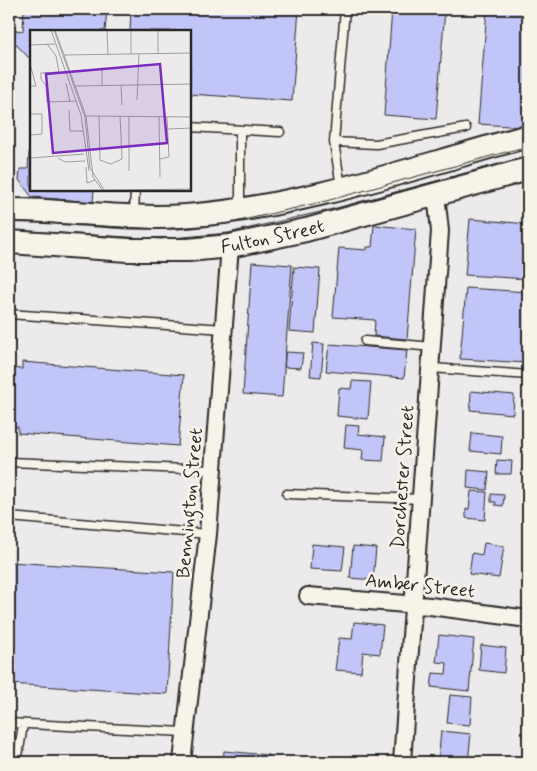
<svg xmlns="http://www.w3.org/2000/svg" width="537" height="771" font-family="Mynerve,sans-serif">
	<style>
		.building { fill: #c2c5f7; stroke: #2b2b2b }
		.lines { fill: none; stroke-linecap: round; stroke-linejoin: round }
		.lane-casing { stroke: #2b2b2b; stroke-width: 11 }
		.street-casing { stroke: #2b2b2b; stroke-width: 20 }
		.secondary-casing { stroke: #2b2b2b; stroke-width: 26 }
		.lane { stroke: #f7f3e8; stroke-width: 8 }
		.street { stroke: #f7f3e8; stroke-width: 16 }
		.secondary { stroke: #f7f3e8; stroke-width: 22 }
		.tram { stroke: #2b2b2b; stroke-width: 1 }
		.labels { text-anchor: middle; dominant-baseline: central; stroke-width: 5; stroke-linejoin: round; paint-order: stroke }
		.street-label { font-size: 19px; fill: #2b2b2b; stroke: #f7f3e8 }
		.inset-road { fill: none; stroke: #9f9e9e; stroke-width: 1 }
		.view { fill: #7b2cbf; fill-opacity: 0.15; stroke: #7b2cbf; stroke-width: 2.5 }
		.inset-edge { fill: none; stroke: #2b2b2b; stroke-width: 2.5 }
	</style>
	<rect width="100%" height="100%" fill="#eceaeb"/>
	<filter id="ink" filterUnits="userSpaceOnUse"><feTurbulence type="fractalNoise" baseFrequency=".02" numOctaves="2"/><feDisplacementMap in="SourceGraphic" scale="10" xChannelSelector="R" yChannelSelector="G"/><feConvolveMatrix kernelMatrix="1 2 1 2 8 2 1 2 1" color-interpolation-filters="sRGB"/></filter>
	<g filter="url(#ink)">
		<path class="building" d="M24,9H107L105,31H31V58L28,57L14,42L15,30L23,31Z
			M131,9H299L292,101L190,94V31H130Z
			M392,9H445L436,119L384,115Z
			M487,9H528V70L524,127L478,124Z
			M31,128V190H94L93,202L32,197L19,180L20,169H28Z
			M470,219L528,224V279L465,275Z
			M374,225L416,229L407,339L374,336L375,320L333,317L339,248L367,250V247H372Z
			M252,262L292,265L282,397L243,394Z
			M294,267L320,269L315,333L289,331Z
			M466,288L528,292V363L460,359Z
			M313,343L324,344L321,377L310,376Z
			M329,344L407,350L404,378L326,371Z
			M285,352L303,353L301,368L284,367Z
			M22,362L184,375L178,446L18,433V427L9,426V368L22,369Z
			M352,381L371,382L368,419L337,416L339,388L351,389Z
			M471,391L514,395L513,414L470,410Z
			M346,425L359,426L358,434L385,437L383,461L362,460L363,450L344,448Z
			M472,433L502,436L501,454L470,451Z
			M497,460L512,461L511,474H496Z
			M468,470L489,472L487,490L467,488Z
			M471,491L487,492L485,520L466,518V509H469Z
			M491,494L504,495L503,506L495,505L496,502H491Z
			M484,543L504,546L499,578L469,574L472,553L482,555Z
			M312,544L345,547L342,571L310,569Z
			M353,546L376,548L373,580L350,578Z
			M9,562L174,572L167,694L9,684Z
			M354,622L383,625L380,654L363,652L361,672L335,670L339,638L352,639Z
			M439,635L474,639L469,691L431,687L433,673L446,674L447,663L436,662Z
			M481,645L506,648L504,673L479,670Z
			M450,695L472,697L470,725L447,723Z
			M441,731L471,734L468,762H438Z
			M224,751L268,755L267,762H223Z"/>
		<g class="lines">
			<g class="lane-casing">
				<path id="lane" d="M190,127L280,132
					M240,130V208
					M334,142L376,144L466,128
					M341,187L334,142L345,9
					M134,214L135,190
					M9,314L224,329
					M365,341L433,347
					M432,368L528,375
					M9,462L213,470
					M287,494L422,499
					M9,517L208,534
					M9,723L184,732
					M17,762L23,725"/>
			</g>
			<g class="street-casing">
				<path id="street" d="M308,596L430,606L528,619
					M182,762L208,534L230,246
					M402,762L440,231L436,194"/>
			</g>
			<g class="secondary-casing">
				<g id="secondary">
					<path d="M9,210C68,210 127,220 186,216C303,207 416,167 528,136"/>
					<path id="s1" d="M9,242L128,250H188L230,246L306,230L528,169"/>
				</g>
			</g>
			<use href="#lane" class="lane"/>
			<use href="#street" class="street"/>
			<use href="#secondary" class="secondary"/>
			<path class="tram" d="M9,221L161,229L226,224L326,201L528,146
				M9,230L161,239L228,233L329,210L528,156"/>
		</g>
	</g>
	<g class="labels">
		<g class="street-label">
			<text stroke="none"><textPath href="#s1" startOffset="265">Fulton Street</textPath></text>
			<text transform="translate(403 477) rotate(-86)">Dorchester Street</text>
			<text transform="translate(190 503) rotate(-85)">Bennington Street</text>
			<text transform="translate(420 586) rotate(6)">Amber Street</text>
		</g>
	</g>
	<g transform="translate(30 30)">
		<rect width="161" height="161" fill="#eceaeb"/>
		<path class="inset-road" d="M21,0L51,85L59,141M24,0L55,87L60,138L75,161M25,0L56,86L63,147L73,161M77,0L78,25M101,0V24M128,0V23M17,14L26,26L29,42L11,43V49L16,56L17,72L46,71M0,15L25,14M34,25L162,23M0,34L6,56H0M72,38V55M36,53L40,72M91,55L92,75M46,56L162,54M107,70L109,24M39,80L40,101H53M0,84H12V104L0,105M56,86L162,87M69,86L70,130L81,134L92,129L90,86M99,86V141M129,87L130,147M138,99L162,98M0,128L54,124M28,128L35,132L55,131M130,129L139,127L137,87M56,137L57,153L65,150M13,161L162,159"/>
		<path class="view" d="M130,34L137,113L23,123L16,44Z"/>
		<rect width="161" height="161" class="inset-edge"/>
	</g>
	<rect width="537" height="771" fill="none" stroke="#f7f3e8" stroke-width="30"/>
	<rect x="15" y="15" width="507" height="741" fill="none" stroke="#2b2b2b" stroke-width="2" filter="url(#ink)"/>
</svg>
